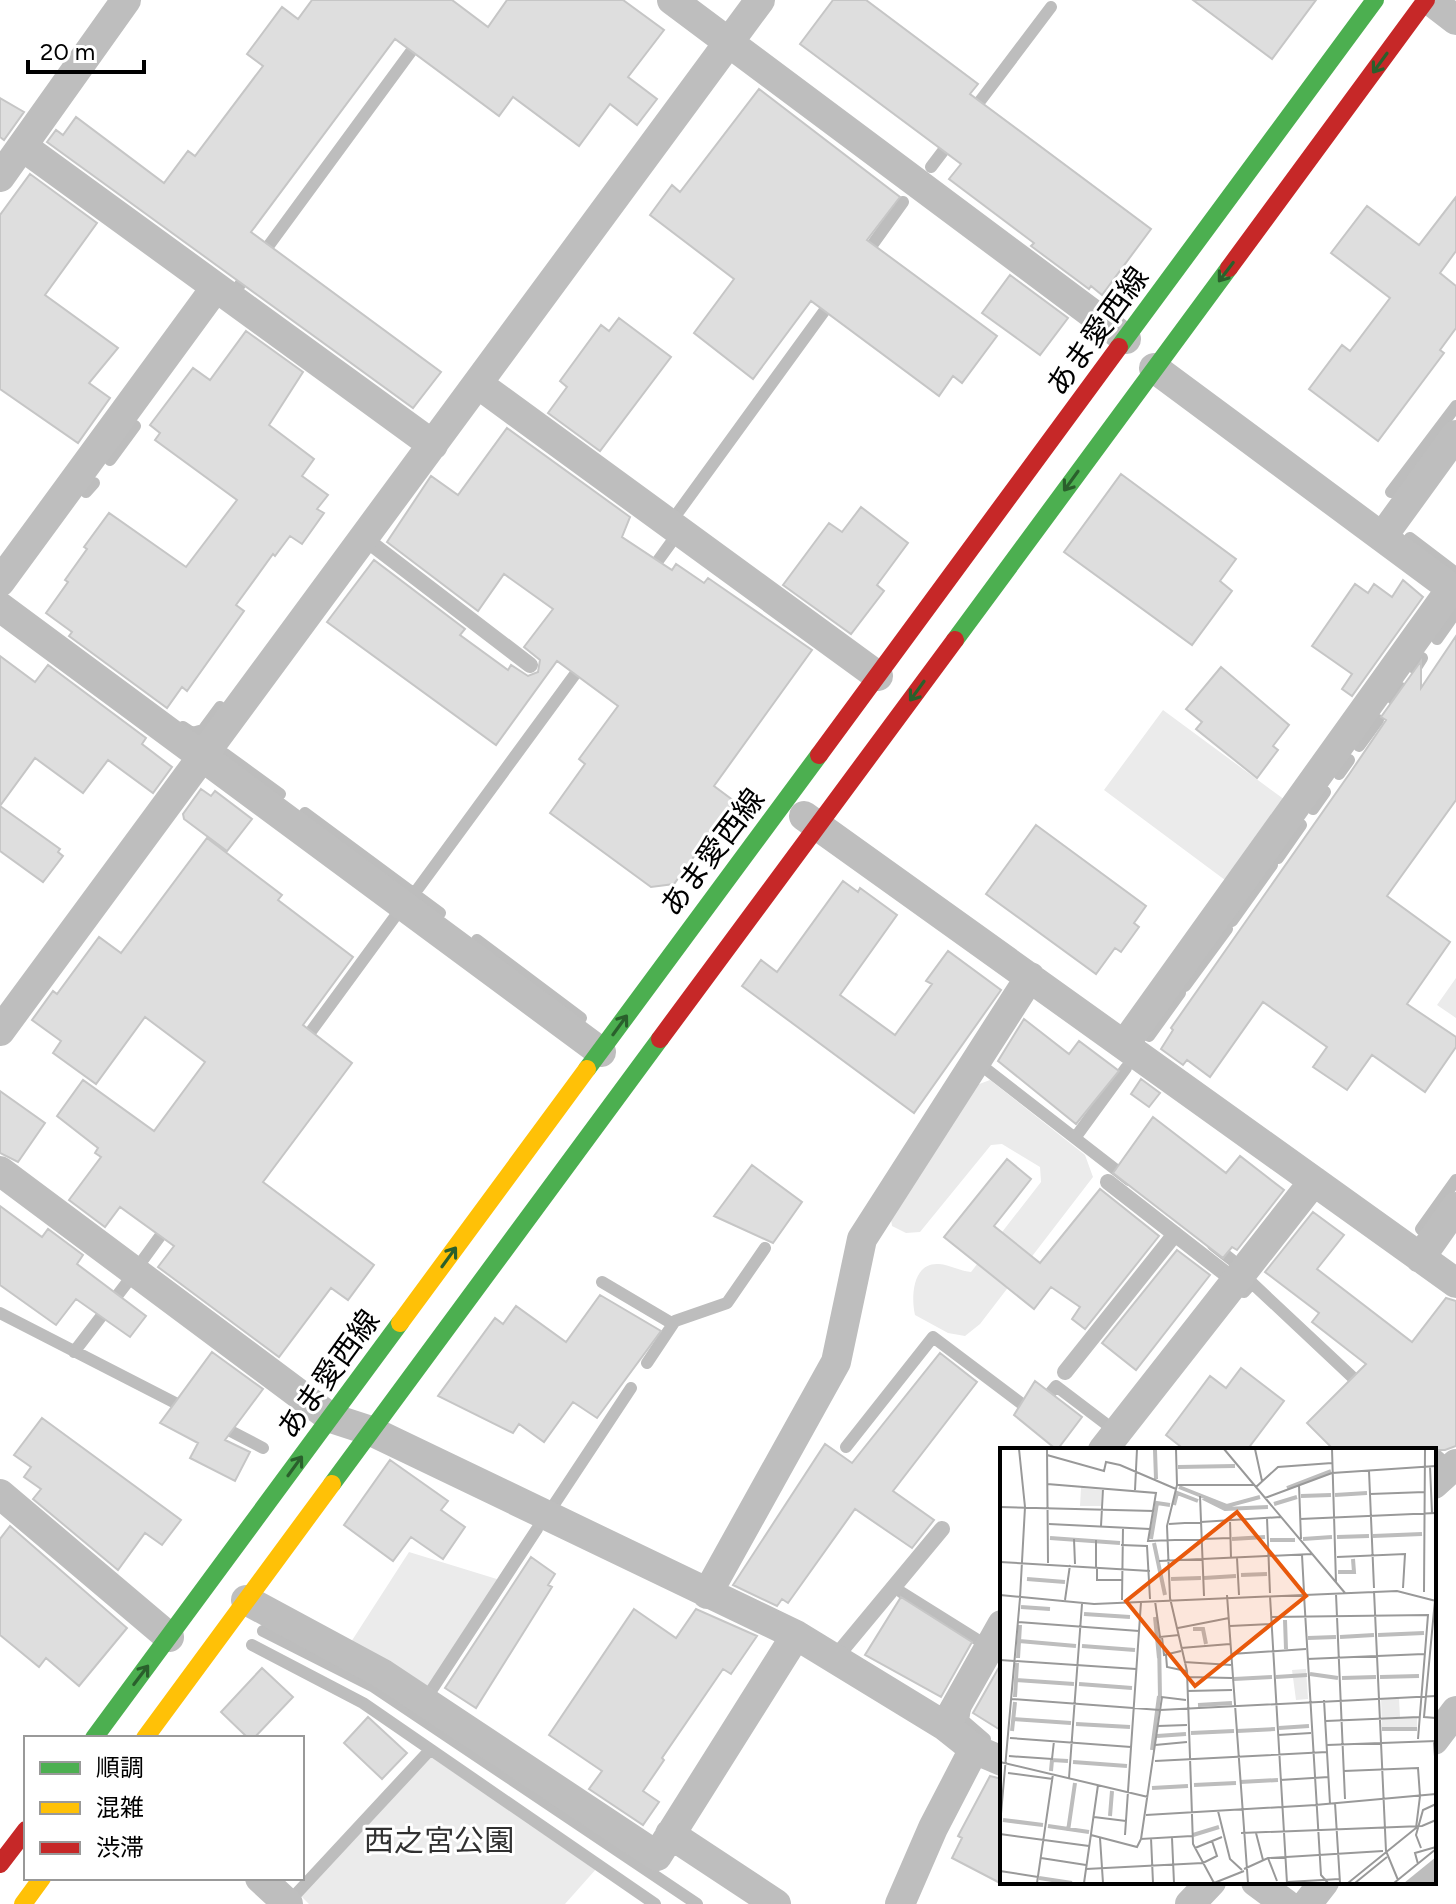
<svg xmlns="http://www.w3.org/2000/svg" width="1456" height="1904" font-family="Figtree,'Noto Sans JP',sans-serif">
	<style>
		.green { fill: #ebebeb }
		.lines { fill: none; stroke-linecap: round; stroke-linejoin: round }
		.stream { stroke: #bdbdbd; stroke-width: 12 }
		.building { fill: #dedede; stroke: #c6c6c6; stroke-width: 2 }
		.lane { stroke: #bebebe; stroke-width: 16 }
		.street { stroke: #bebebe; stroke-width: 30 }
		.fast { stroke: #4caf50; stroke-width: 18 }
		.slow { stroke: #ffc107; stroke-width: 18 }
		.jam { stroke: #c62828; stroke-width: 18 }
		.oneway { stroke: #2a602c }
		.labels { text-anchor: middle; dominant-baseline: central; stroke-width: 6; stroke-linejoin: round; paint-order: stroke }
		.street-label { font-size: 30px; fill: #000; stroke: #fff }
		.park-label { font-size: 30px; fill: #313131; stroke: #fff }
		.inset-river { fill: none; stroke: #bdbdbd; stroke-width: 4 }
		.inset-road { fill: none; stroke: #999; stroke-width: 2 }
		.view { fill: #e8590c; fill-opacity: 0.15; stroke: #e8590c; stroke-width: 4 }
		.inset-edge { fill: none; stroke: #000; stroke-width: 4 }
	</style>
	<rect width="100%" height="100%" fill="#fff"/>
	<path class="green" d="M1163,710L1285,800L1225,880L1104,790Z
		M1456,978V1018L1437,1005Z
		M990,1080L1085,1155L1093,1177L980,1324L965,1336L948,1333L915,1315C911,1298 912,1262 939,1264C950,1265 960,1271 971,1272L1041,1182L1040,1167L1002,1144L991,1145L920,1232L906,1233L892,1226L891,1219L974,1086Z
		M409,1552L500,1580L428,1690L351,1642Z
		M429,1755L597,1868L565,1904H309L299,1894Z"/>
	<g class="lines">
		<path class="stream" d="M971,113L1051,7
			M931,167L953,138
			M865,255L903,202
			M239,286L421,38
			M110,460L135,426
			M86,492L94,483
			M1391,492L1456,406
			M679,511L833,299
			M1410,538L1456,573
			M649,573L673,540
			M1437,639L1456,612
			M1415,669L1422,658
			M1393,699L1401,688
			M183,727L192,733L203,730L220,707
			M1359,746L1378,720
			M225,754L280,794
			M1339,774L1349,760
			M1313,809L1325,792
			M305,813L440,913
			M1278,858L1301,825
			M414,894L584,662
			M1232,921L1272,865
			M477,940L581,1018
			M1185,986L1227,929
			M1149,1036L1180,993
			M301,1045L394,918
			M986,1069L1129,1180
			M1075,1138L1126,1068
			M1421,1229L1456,1180
			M1213,1245L1232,1260
			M142,1261L169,1224
			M602,1282L673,1324
			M1244,1292L1252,1283L1364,1388
			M0,1313L189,1410
			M74,1352L126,1284
			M647,1363L675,1321L727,1303L765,1248
			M217,1424L263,1448
			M846,1447L933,1337L1034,1413L1056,1386L1110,1427
			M1434,1453L1442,1460
			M555,1503L631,1388
			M901,1592L981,1642
			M263,1631L374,1687L697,1904
			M252,1645L363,1703L655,1904
			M431,1691L537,1529
			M965,1709L963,1720L985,1739
			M297,1893L429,1751"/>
	</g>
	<path class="building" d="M312,0H452L488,27L507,0H623L664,30L628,77L657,99L637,125L610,104L579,146L513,97L499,116L395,39L251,232L441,372L413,408L47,142L56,130L63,135L76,117L164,183L188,151L195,156L263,66L247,54L282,7L298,19Z
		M833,0H866L978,84L970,94L1151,229L1102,295L1091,286L1089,289L1031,246L1034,243L949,179L961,164L800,44Z
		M1193,0H1316L1272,59Z
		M759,89L900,197L867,240L997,336L962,383L953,376L939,396L811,301L753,379L694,333L734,279L650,215L672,185L680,192Z
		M0,98L24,112L4,140L0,137Z
		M30,174L97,223L45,295L118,348L89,383L110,398L78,443L0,389V215Z
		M1456,197V251L1440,273L1456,286V328L1440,350L1444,353L1378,441L1309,389L1342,345L1350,351L1390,298L1331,253L1367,206L1419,245Z
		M1010,275L1068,318L1040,355L982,313Z
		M619,318L671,357L600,451L548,413L567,387L560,381L601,325L609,331Z
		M246,331L303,372L269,425L314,459L302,476L328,495L317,509L324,513L302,544L290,536L275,556L273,554L236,605L244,611L187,691L182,687L167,708L69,636L72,632L46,613L68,582L65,580L87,549L84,547L109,513L186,567L237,500L155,440L160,433L150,425L193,368L210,380Z
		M507,428L630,517L622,537L672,570L676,564L704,583L708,578L812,650L714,786L734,801L674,884L651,887L550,813L585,764L579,759L618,706L557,661L496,745L327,622L374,560L465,629L460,635L508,670L511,665L528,676L538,672L540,660L524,647L553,609L504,574L478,611L387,542L431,476L458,495Z
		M1121,474L1236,559L1220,581L1232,591L1192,645L1064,552Z
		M861,507L908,543L877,585L884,591L851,634L783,585L829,523L842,532Z
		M1403,580L1423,597L1352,696L1342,689L1352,674L1312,646L1355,584L1368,593L1374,584L1392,597Z
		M1456,636V800L1387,896L1450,942L1407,1004L1456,1037V1047L1425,1092L1372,1055L1347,1090L1313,1067L1327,1047L1263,1002L1210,1077L1187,1060L1183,1065L1161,1049L1173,1030L1171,1028L1350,773L1386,720L1381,717L1421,661V688Z
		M0,656L35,682L48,665L146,738L142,744L172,767L153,793L108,760L83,793L35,758L0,806L60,849L58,852L63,856L43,882L0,851Z
		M1221,667L1289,725L1273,746L1278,750L1257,778L1196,729L1202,722L1186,709Z
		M201,789L211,796L215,791L252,819L227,851L184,819L183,814Z
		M1036,825L1146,906L1134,923L1139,927L1121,952L1115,948L1096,974L986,894Z
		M207,838L282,895L278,900L353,957L303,1025L352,1063L263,1182L374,1265L348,1300L331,1288L279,1357L158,1267L174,1246L120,1207L105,1227L69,1200L101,1157L95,1153L98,1148L57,1116L83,1080L154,1131L205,1062L145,1017L96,1084L53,1053L61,1041L32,1020L53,991L57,994L99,937L121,953Z
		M843,881L858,892L860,888L897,915L840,995L895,1035L932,984L926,981L948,951L1001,990L914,1113L742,986L761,960L777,972Z
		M1024,1019L1069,1054L1079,1041L1119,1071L1076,1124L998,1061Z
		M1141,1079L1160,1093L1149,1107L1131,1094Z
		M0,1091L45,1123L18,1162L0,1153Z
		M1153,1117L1226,1173L1240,1156L1284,1190L1237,1250L1232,1247L1223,1258L1113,1173Z
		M1007,1159L1031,1179L994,1226L1040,1263L1100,1189L1159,1236L1085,1329L1072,1319L1080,1307L1051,1287L1034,1309L944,1237Z
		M752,1165L802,1202L773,1243L714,1216Z
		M0,1206L42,1237L48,1229L83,1255L77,1264L146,1316L130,1337L76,1299L56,1325L0,1285Z
		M1313,1212L1344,1235L1317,1269L1412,1342L1446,1298L1456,1301V1446L1445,1450H1334L1307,1423L1366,1364L1312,1322L1319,1313L1265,1272Z
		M1177,1250L1210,1275L1136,1370L1102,1343Z
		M600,1295L661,1331L597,1418L573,1402L544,1442L519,1424L513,1433L438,1396L495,1318L503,1324L516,1306L566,1342Z
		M212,1352L263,1389L225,1440L250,1452L235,1481L190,1458L198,1443L160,1423Z
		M940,1353L977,1382L893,1491L934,1520L912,1548L855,1509L788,1603L782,1599L777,1606L733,1585L825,1444L852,1463Z
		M1241,1368L1284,1401L1247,1450H1185L1166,1435L1210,1376L1226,1388Z
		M1035,1381L1082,1417L1057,1450L1014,1415Z
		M42,1418L181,1520L162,1545L145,1533L118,1570L33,1499L41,1489L24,1477L31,1467L14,1455Z
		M390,1460L448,1501L441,1510L465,1527L443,1559L411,1537L393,1561L344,1525Z
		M10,1526L127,1628L79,1686L46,1658L39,1667L0,1635V1539Z
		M531,1557L555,1574L548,1585L552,1587L476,1708L445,1688Z
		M901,1597L972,1642L941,1697L865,1655Z
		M634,1609L676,1638L696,1609L757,1636L731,1674L723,1669L662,1758L664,1760L643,1791L659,1802L643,1825L589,1789L602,1771L549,1735Z
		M1002,1662V1731L973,1713Z
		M262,1668L293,1697L254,1738H248L221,1712Z
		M368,1717L407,1753L382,1779L344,1743Z
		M990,1776L1002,1779V1884L952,1858L962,1838L958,1836Z"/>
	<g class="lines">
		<path class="lane" d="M364,538L530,665
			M1108,1182L1235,1281
			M1065,1372L1175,1234
			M834,1659L942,1529"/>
		<path class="street" d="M672,0L1126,339
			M1430,0L1456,20
			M22,146L433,445
			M0,177L126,0
			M1154,368L1456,592
			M478,384L878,676
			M1382,537L1456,435
			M0,582L216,287
			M0,607L601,1052
			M804,816L1456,1283
			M0,1031L760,0
			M1124,1045L1451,589
			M0,1171L331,1418L371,1431L796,1635L945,1726L974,1749L1002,1761
			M1420,1258L1456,1207
			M1103,1450L1314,1181
			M1434,1484L1456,1464
			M0,1494L169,1637
			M707,1594L836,1362L862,1239L1030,977
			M246,1600L383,1674L657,1856L796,1635
			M945,1726L1002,1625
			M1434,1740L1456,1711
			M670,1834L776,1904
			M260,1878L288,1904
			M1256,1882L1286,1904
			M900,1904L933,1828L974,1749
			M1190,1904L1211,1882
			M1307,1904L1324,1882"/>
		<path class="fast" d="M1119,347L1375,0
			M955,640L1229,268
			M587,1069L819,755
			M332,1484L660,1039
			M94,1738L400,1323"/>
		<path class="slow" d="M400,1323L587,1069
			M145,1738L332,1484
			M23,1904L42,1878"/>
		<path class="jam" d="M1229,268L1426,0
			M819,755L1119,347
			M660,1039L955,640
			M0,1864L26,1830"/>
	</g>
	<defs><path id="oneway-shaft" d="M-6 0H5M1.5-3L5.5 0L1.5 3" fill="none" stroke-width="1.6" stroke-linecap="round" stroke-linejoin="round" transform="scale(2)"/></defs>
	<g class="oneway">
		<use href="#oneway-shaft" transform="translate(1380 63) rotate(126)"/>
		<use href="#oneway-shaft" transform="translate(1226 272) rotate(127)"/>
		<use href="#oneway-shaft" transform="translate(1071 481) rotate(126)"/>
		<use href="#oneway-shaft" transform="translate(917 691) rotate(126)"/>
		<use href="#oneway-shaft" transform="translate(620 1025) rotate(-54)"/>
		<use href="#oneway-shaft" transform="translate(449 1257) rotate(-54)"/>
		<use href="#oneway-shaft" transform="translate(295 1466) rotate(-54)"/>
		<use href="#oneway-shaft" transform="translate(141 1675) rotate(-53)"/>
	</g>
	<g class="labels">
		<g class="street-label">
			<text transform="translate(1097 331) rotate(-54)">あま愛西線</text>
			<text transform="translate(712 852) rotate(-53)">あま愛西線</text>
			<text transform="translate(328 1374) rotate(-54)">あま愛西線</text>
		</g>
		<g class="park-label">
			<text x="439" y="1840">西之宮公園</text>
		</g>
	</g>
	<g transform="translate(1000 1448)">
		<rect width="436" height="436" fill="#fff"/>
		<path d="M81,40L102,42L101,58H80ZM306,221L308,251L296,252L292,222ZM381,250H399L400,270H417V280L382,281Z" fill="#ebebeb"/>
		<path d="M436,409V435H404Z" fill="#bdbdbd"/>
		<path class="inset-river" d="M155,2L156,31M178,19L235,18M179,39L227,58L260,49M287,40L331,23M335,47L367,45M301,48L331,47M203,50L225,61L268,59M274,56L297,49M174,57L177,45L198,53M373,88L422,86M337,89L369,88M50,90L120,95M151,91L157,55L170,57M232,91L265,89M303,91L332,89M270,92H295M154,95L165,147M338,124H354L353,111M241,127L267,126M204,130L236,128M27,131L65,134M171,131L201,130M21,159L50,161M84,166L130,169M155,169L159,210M285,172L286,201M193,181H203L206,196M378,187L424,185M159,189L160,250M340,189L374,187M308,190L336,189M19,193L76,198M82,198L135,202M18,210L20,177M310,226L338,230M276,229L307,227M380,229L419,228M342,230L376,229M234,231L272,229M16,232L74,236M79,236L132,240M15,249L17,215M198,257L232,255M13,271L71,275M76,276L130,279M279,280L309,278M382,281H417M12,283L15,254M237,283L275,281M191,285L234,283M157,288L186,286M152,302L159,248M73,314L127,318M51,323L52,312L68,313M240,334L278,332M194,337L236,335M152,340L188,338M110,368L112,343M3,372L43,377M48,378L89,384M68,383L75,335M193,387L219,379M39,430L72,435"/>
		<path class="inset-road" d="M19,1L25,59L20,150M47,1L48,115M82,1H121M176,1L177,37L167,78L170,150L187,223L193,396L214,435M224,1L345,145M255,1L262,33M332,1L336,134M351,1H381M47,7L104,23L106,14L120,17L176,41M430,18L432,66M369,23L374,140M47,36L156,45L148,93L230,90M177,37H254M299,37L301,91M256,39L278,19L332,15M135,42L137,1M370,46L425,44M200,48L204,148M265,50L332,25L436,18M0,59L154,63M267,70L270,145M300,71L436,65M230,72L231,110M49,76L150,81M169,76L281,69M101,78L103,41M74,91L75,116M96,92V119M121,97L147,98L150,151M302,107L304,144M337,109L405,106L403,140M237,110L239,147M159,113L312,106M0,114L150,123M97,120V132H122M374,143L386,403L398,432M424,144L425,1M336,146L345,351M0,147L94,156L397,143L436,153M227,147L248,435M304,147L321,427L328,435M270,148L287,435M65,152L70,117M122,152L123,79M435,152L424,269L436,270M155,153L160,189L179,187M271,169L428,167L418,291M18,174L139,183M230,178L271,176M178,180L229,170M162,189L164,207L181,203M181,200L230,196M231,206L306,201M166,207L167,219L186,223M307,211L424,206M0,212L136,221M184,214L231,217M188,229L232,230M187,243L232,242M12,251L160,262L436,248M186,252L162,249L141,391L192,388M324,252L330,356M326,273L419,269M158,278L187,277M278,287L311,285M10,290L131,299M434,294L436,323M155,297L187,294M327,297L436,293M9,308L52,311L54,293M155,313L327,304M0,314L148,349M344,323L418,320L420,348L416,380L348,435M8,325L53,331M69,330L82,156M280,332L329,329M335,355L340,435M315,357L436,346M218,363L230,411L242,422M146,367L316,357M94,369L126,373M0,377L20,150M241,385L422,378L436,372M256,385L263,412M0,386L89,398M91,387L137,399L141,391M125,387L141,154M100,390L103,435M151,390L153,435M172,390L174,435M195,400L222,389M421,400L416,387L423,362L436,356M41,410L86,417M268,410L277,433M418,416L415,405L436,399M86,421L203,415L217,408L212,393M244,421L268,410L383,403M0,423L38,429M287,434L340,431M37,435L53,326M84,435L98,337M214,435L244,423M355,435L387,409M394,435L436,401"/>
		<path class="view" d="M237,64L306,148L195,238L126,153Z"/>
		<rect width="436" height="436" class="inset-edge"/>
	</g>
	<rect x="24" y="1736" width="280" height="144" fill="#ffffff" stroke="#999999" stroke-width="2"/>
	<rect x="40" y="1762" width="40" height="12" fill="#4caf50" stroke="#999999" stroke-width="2"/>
	<text x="96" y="1776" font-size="24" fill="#000000">順調</text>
	<rect x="40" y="1802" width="40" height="12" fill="#ffc107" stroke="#999999" stroke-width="2"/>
	<text x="96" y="1816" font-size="24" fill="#000000">混雑</text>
	<rect x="40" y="1842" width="40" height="12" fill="#c62828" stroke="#999999" stroke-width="2"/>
	<text x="96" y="1856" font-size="24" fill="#000000">渋滞</text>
	<path d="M28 60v12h116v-12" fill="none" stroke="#000000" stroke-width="4"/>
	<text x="40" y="60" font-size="24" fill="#000000" stroke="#ffffff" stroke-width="6" paint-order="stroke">20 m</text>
</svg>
